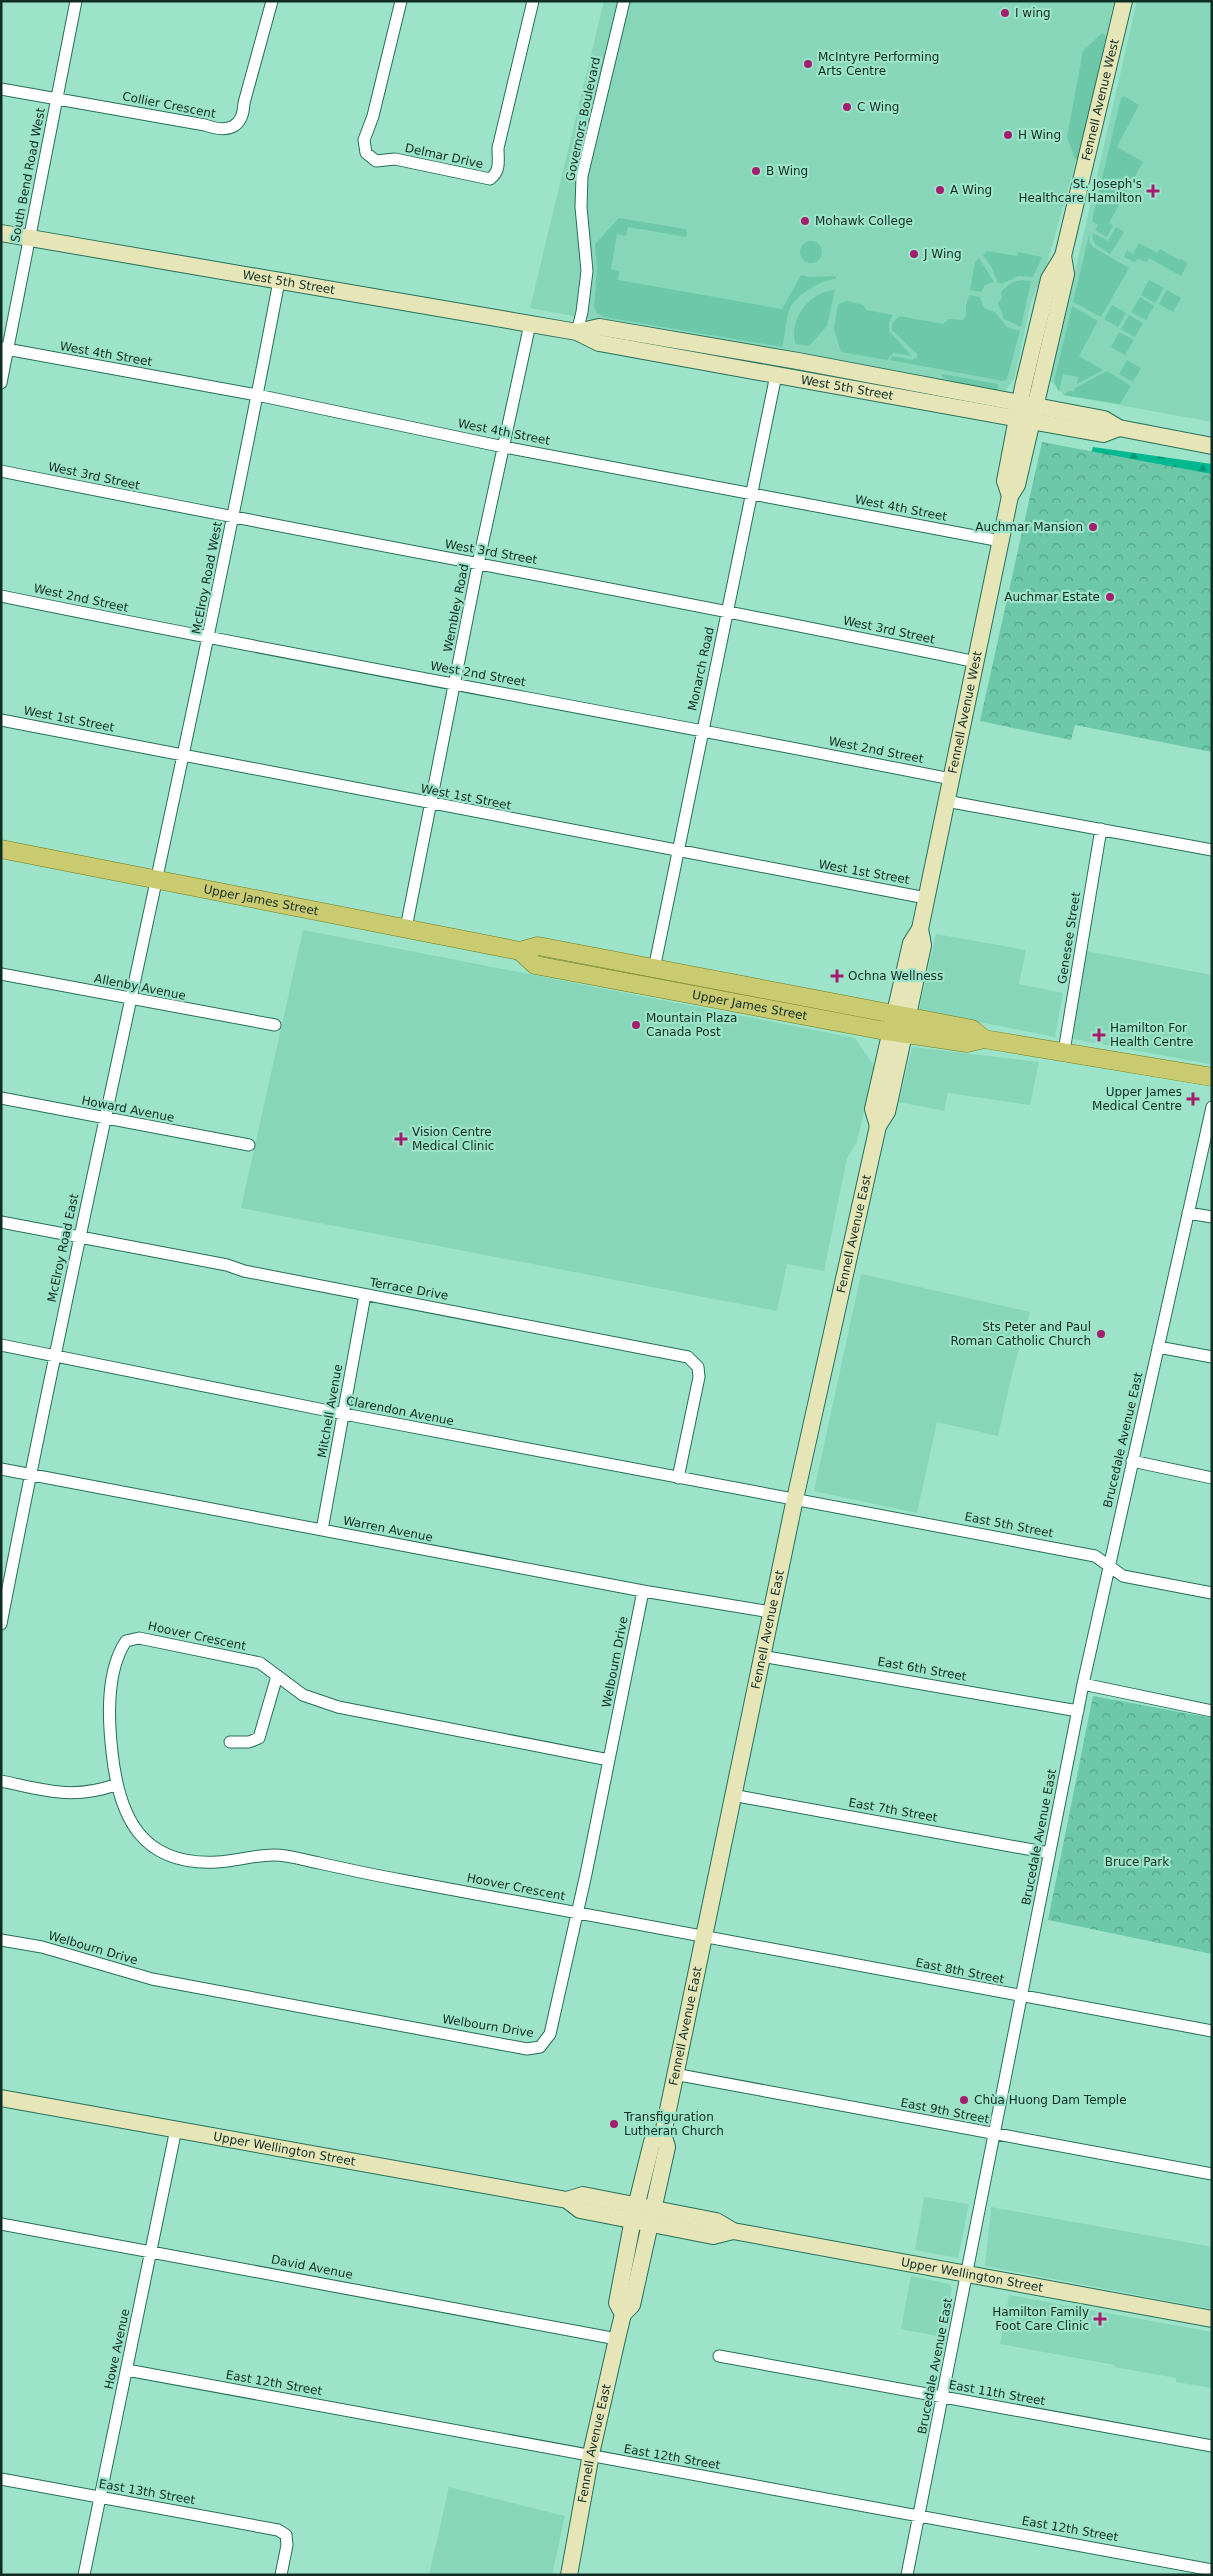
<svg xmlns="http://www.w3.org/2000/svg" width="1213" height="2576" font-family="'DejaVu Sans',sans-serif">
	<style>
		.built { fill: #87d6ba }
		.grass { fill: #6cc8a9 }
		.forest { fill: url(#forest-firs) }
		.park { fill: url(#park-crowns) }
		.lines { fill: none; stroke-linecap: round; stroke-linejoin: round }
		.minor-casing { stroke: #266f59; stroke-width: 13 }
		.secondary-casing { stroke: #266f59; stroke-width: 18 }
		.primary-casing { stroke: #727c18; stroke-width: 19 }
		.minor { stroke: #fff; stroke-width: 11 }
		.secondary { stroke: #e5e5b8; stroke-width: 16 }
		.primary { stroke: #caca71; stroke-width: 18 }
		.poi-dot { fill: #a31f6e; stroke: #9ce3c9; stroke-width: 2 }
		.labels { text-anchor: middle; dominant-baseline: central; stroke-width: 4.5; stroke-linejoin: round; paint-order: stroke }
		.poi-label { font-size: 12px; fill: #0f2d24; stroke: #9ce3c9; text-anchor: start }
		.street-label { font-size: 12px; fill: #0f2d24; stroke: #9ce3c9 }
		.park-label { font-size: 12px; fill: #20372f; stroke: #9ce3c9 }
	</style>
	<defs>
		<pattern id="forest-firs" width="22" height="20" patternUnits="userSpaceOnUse" patternTransform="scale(1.25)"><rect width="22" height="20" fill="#01b990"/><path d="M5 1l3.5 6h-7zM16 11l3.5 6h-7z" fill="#029775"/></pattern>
		<pattern id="park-crowns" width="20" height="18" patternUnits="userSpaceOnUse" patternTransform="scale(1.25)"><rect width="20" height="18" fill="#6cc8a9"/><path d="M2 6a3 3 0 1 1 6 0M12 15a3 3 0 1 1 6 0" fill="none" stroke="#57a389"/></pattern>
	</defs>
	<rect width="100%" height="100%" fill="#9ce3c9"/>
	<path class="built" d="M604,1H1114L1091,108L1047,263L1031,302L1014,379L1005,391L996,394L530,308Z
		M1137,1H1212V422L1064,395L1050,381Z
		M303,930L855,1038L874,1066L857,1142L847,1158L824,1271L787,1264L777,1311L241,1208Z
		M936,934L1026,950L1019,984L1063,993L1055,1037L919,1010Z
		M1086,951L1212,975V1050L1209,1064L1073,1039Z
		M912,1047L1039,1062L1030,1105L948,1093L944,1111L899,1102Z
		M861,1274L1030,1312L1013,1370L998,1436L937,1422L917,1513L814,1491Z
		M924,2197L969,2204L958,2258L915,2250Z
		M991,2207L1212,2247V2309L985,2266Z
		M911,2276L949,2284L952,2288L941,2337L901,2329Z
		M1009,2295L1212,2332V2388L1176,2382V2378L1114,2367L1115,2365L1000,2344Z
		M449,2487L565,2516L552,2575H429Z"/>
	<path class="grass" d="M1102,33L1106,36L1078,160L1075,159L1067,137L1083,51Z
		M1124,96L1139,105L1117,147L1143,162L1109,223L1113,225L1107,237L1095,230L1098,225L1092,221L1121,98Z
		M619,218L685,229L687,232L686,237L628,227L626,236L617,234L611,269L619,271L618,280L782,309L801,275L809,277L836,276V279C821,280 797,294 790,308C785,320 786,335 782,347L604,317L597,313L594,306L597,268L595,244Z
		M1116,227L1124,232L1110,254L1095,244L1092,236L1093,233L1108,241Z
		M1090,231L1089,242L1093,247L1129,268L1101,317L1073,302Z
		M800 252a11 11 0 1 1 22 0a11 11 0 1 1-22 0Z
		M1139,243L1157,253L1160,249L1179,260L1181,259L1188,263L1181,276L1149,258L1147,262L1137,259L1135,262L1124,257L1127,250L1133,254Z
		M987,251L1017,256L1018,252L1042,257L1033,277L1018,276L1002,284L998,283L992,268L983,255Z
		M979,258L994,282L985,285L981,292L970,290L975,262Z
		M1023,280L1031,281L1021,327L1004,319L998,303L1002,298L1001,293C1006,285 1013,281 1023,280Z
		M1149,280L1164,288L1155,303L1141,295Z
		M835,290L827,326L809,346L795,344C789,320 809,291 835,290Z
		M1167,290L1181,298L1173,312L1159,304Z
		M969,295L980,297L984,308L995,312L1007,327L1020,331L1007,379L1003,381L890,360L892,356L913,360L917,357V354L892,330V324L899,316L943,324L949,319L963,320L966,316V306Z
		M1140,297L1154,306L1146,320L1131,312Z
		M847,301L863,305L866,310L893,315L889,322V331L912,356L893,353L887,360L841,352L834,329L838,304Z
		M1112,305L1126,313L1118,327L1104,319Z
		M1072,306L1098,321L1079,356L1103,370L1077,384L1078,377L1063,374L1059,392L1054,381Z
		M1129,315L1143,323L1135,337L1121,329Z
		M1119,332L1134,340L1125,355L1111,347Z
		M1127,360L1141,368L1133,382L1119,374Z
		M1107,371L1131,386L1120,404L1063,395L1069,391L1074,392L1075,388Z
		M942,374L998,384V390L956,383L942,377Z"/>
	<path class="forest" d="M1093,447L1212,464V504L1088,462Z"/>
	<path class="park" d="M1042,442L1212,474V752L1075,725L1071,740L980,721Z
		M1093,1696L1212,1718V1954L1048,1920Z"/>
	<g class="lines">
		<g class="minor-casing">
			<path id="minor" d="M401,1L373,116L364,140L366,153L376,161L395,159L490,179C501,171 498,160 498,148L533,1
				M1,89L205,125C227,133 243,129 244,103L272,1
				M577,332L582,312L587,271L581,207L582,176L624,1
				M1,348L257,395L504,447L1001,541
				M1,383L76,1
				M1,471C326,537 652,594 976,662
				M1,596C317,661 635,716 951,779
				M1,720L926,898
				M946,801L1212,850
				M406,928L478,564L530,324
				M654,969L776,375
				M1,974L275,1025
				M1064,1051L1101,829
				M1,1098L249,1145
				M1188,1213L1212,1217
				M1,1222L227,1265L244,1271L688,1357L698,1367L699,1377L678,1478
				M1,1345L344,1414L1095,1556L1123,1576L1212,1593
				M1158,1347L1212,1357
				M1132,1461L1212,1478
				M1,1469L643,1591L771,1612
				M322,1530L365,1295
				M1,1624C88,1175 194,731 279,281
				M761,1656L1078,1711
				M1083,1684L1212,1711
				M230,1742H249L259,1738L277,1676
				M609,1760L338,1707L303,1695L260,1663L139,1638L126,1641C106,1671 108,1717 112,1752C119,1818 142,1866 217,1862C236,1861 255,1855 274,1855C289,1855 304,1860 319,1863C346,1869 373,1875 401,1880L1212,2031
				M1,1781C45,1790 72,1800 115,1785
				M732,1795L1049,1853
				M1,1940L42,1947L152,1979L527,2049L540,2047L550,2034L586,1874L643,1591
				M674,2074L1212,2174
				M1,2224L617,2339
				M719,2356L1212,2446
				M127,2370L1212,2570
				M1,2479L278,2530L286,2535L287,2545L281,2575
				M84,2575L176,2129
				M907,2575L1083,1684L1212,1107"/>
		</g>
		<g class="secondary-casing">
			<g id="secondary">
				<path id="s1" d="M1,233L577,332L599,343L1103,434L1119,428"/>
				<path d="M577,332L599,327L798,361L1104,419L1119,428L1212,446"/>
				<path id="s2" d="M1010,496L1005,481L1023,387L1049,279L1063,256L1124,1"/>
				<path id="s3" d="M878,1126L873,1109L911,943L920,929L1010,496L1017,485L1066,274L1063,256"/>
				<path id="s4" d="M1,2098L567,2200L580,2210L713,2236L733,2231"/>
				<path id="s5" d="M567,2200L583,2195L716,2221L733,2231L1212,2319"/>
				<path d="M623,2314L617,2303L633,2219L652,2142L663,2134"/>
				<path id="s6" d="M569,2575L591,2454L617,2339L623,2314L632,2305L667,2147L663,2134L793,1508L878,1126L887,1112L890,1099L923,945L920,929"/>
			</g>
		</g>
		<g class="primary-casing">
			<g id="primary">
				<path id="s7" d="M1,849L520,951L538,946L972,1029L984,1039"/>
				<path id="s8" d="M520,951L535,965L880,1030L967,1043L984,1039L1212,1077"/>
			</g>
		</g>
		<use href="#minor" class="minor"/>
		<use href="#secondary" class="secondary"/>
		<use href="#primary" class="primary"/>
	</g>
	<g class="poi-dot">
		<circle cx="1005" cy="13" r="5"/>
		<circle cx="808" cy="64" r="5"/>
		<circle cx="847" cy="107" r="5"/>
		<circle cx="1008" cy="135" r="5"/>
		<circle cx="756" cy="171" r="5"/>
		<circle cx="940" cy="190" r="5"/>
		<path d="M1150.5 183.5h5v5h5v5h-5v5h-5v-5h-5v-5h5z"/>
		<circle cx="805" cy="221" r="5"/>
		<circle cx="914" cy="254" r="5"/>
		<circle cx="1093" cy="527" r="5"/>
		<circle cx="1110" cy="597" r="5"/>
		<path d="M834.5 968.5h5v5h5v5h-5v5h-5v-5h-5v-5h5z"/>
		<circle cx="636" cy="1025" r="5"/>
		<path d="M1096.5 1027.5h5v5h5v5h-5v5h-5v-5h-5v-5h5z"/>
		<path d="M1190.5 1091.5h5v5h5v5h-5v5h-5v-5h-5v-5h5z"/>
		<path d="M398.5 1131.5h5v5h5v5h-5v5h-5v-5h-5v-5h5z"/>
		<circle cx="1101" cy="1334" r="5"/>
		<circle cx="964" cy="2100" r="5"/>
		<circle cx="614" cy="2124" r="5"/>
		<path d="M1097.5 2311.5h5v5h5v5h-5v5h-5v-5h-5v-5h5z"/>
	</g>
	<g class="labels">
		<g class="poi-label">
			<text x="1015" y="13">I wing</text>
			<text x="818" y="57">McIntyre Performing<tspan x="818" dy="14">Arts Centre</tspan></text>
			<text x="857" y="107">C Wing</text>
			<text x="1018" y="135">H Wing</text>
			<text x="766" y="171">B Wing</text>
			<text x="1142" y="184" text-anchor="end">St. Joseph's<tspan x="1142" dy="14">Healthcare Hamilton</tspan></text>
			<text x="950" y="190">A Wing</text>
			<text x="815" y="221">Mohawk College</text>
			<text x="924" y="254">J Wing</text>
			<text x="1083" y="527" text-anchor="end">Auchmar Mansion</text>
			<text x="1100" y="597" text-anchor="end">Auchmar Estate</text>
			<text x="848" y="976">Ochna Wellness</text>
			<text x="646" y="1018">Mountain Plaza<tspan x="646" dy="14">Canada Post</tspan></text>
			<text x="1110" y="1028">Hamilton For<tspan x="1110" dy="14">Health Centre</tspan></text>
			<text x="1182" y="1092" text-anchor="end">Upper James<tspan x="1182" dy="14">Medical Centre</tspan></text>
			<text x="412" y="1132">Vision Centre<tspan x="412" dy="14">Medical Clinic</tspan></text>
			<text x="1091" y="1327" text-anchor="end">Sts Peter and Paul<tspan x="1091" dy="14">Roman Catholic Church</tspan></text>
			<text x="974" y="2100">Chùa Huong Dam Temple</text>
			<text x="624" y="2117">Transfiguration<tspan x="624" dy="14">Lutheran Church</tspan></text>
			<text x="1089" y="2312" text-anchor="end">Hamilton Family<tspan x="1089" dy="14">Foot Care Clinic</tspan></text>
		</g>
		<g class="street-label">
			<text stroke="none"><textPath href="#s2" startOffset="410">Fennell Avenue West</textPath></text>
			<text transform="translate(169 105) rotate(11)">Collier Crescent</text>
			<text transform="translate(583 119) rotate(-78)">Governors Boulevard</text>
			<text transform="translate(444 156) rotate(12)">Delmar Drive</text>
			<text transform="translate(28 175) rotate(-79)">South Bend Road West</text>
			<text stroke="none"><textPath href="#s1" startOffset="292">West 5th Street</textPath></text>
			<text transform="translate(106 354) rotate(10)">West 4th Street</text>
			<text stroke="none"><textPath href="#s1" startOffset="861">West 5th Street</textPath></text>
			<text transform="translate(504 432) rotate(11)">West 4th Street</text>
			<text transform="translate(94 476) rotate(12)">West 3rd Street</text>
			<text transform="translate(901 508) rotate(11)">West 4th Street</text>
			<text transform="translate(491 552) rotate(10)">West 3rd Street</text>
			<text transform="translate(207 578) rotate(-79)">McElroy Road West</text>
			<text transform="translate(81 598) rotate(12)">West 2nd Street</text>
			<text transform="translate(456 608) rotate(-79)">Wembley Road</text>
			<text transform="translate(889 630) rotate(12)">West 3rd Street</text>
			<text transform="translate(701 669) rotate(-78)">Monarch Road</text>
			<text transform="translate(478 674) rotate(10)">West 2nd Street</text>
			<text stroke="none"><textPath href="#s3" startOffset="426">Fennell Avenue West</textPath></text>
			<text transform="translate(69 719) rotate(11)">West 1st Street</text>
			<text transform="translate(876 750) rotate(11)">West 2nd Street</text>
			<text transform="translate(466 797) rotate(11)">West 1st Street</text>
			<text transform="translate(864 872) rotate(10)">West 1st Street</text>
			<text stroke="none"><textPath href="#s7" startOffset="265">Upper James Street</textPath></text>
			<text transform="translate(1069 938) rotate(-81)">Genesee Street</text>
			<text transform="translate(140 987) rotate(11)">Allenby Avenue</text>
			<text stroke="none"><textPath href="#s8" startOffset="239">Upper James Street</textPath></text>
			<text transform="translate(128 1109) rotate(11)">Howard Avenue</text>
			<text stroke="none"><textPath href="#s6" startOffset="1375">Fennell Avenue East</textPath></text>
			<text transform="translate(63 1248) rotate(-78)">McElroy Road East</text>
			<text transform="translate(409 1289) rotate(10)">Terrace Drive</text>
			<text transform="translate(330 1411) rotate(-80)">Mitchell Avenue</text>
			<text transform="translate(400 1411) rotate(11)">Clarendon Avenue</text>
			<text transform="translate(1123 1440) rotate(-77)">Brucedale Avenue East</text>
			<text transform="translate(1009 1525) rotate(11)">East 5th Street</text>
			<text transform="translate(388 1529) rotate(11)">Warren Avenue</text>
			<text stroke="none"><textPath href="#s6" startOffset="970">Fennell Avenue East</textPath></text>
			<text transform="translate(197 1636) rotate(12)">Hoover Crescent</text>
			<text transform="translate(615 1662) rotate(-79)">Welbourn Drive</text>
			<text transform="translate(922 1669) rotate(10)">East 6th Street</text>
			<text transform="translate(893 1810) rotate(10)">East 7th Street</text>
			<text transform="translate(1039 1837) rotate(-79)">Brucedale Avenue East</text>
			<text transform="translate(516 1887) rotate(11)">Hoover Crescent</text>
			<text transform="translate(93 1948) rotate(16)">Welbourn Drive</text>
			<text transform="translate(960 1971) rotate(11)">East 8th Street</text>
			<text transform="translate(488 2026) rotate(9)">Welbourn Drive</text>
			<text stroke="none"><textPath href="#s6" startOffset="565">Fennell Avenue East</textPath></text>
			<text transform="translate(945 2111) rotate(11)">East 9th Street</text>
			<text stroke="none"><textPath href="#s4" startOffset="288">Upper Wellington Street</textPath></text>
			<text transform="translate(312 2267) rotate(11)">David Avenue</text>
			<text stroke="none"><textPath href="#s5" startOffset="415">Upper Wellington Street</textPath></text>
			<text transform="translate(117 2349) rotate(-78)">Howe Avenue</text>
			<text transform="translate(935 2366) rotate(-79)">Brucedale Avenue East</text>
			<text transform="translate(274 2383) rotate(10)">East 12th Street</text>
			<text transform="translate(997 2393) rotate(10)">East 11th Street</text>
			<text stroke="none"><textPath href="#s6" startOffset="134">Fennell Avenue East</textPath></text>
			<text transform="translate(672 2457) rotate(10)">East 12th Street</text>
			<text transform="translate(147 2492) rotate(10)">East 13th Street</text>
			<text transform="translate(1070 2529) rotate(10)">East 12th Street</text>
		</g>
		<g class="park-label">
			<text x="1137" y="1862">Bruce Park</text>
		</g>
	</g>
	<rect width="1213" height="2576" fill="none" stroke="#0f2d24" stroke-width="5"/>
</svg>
